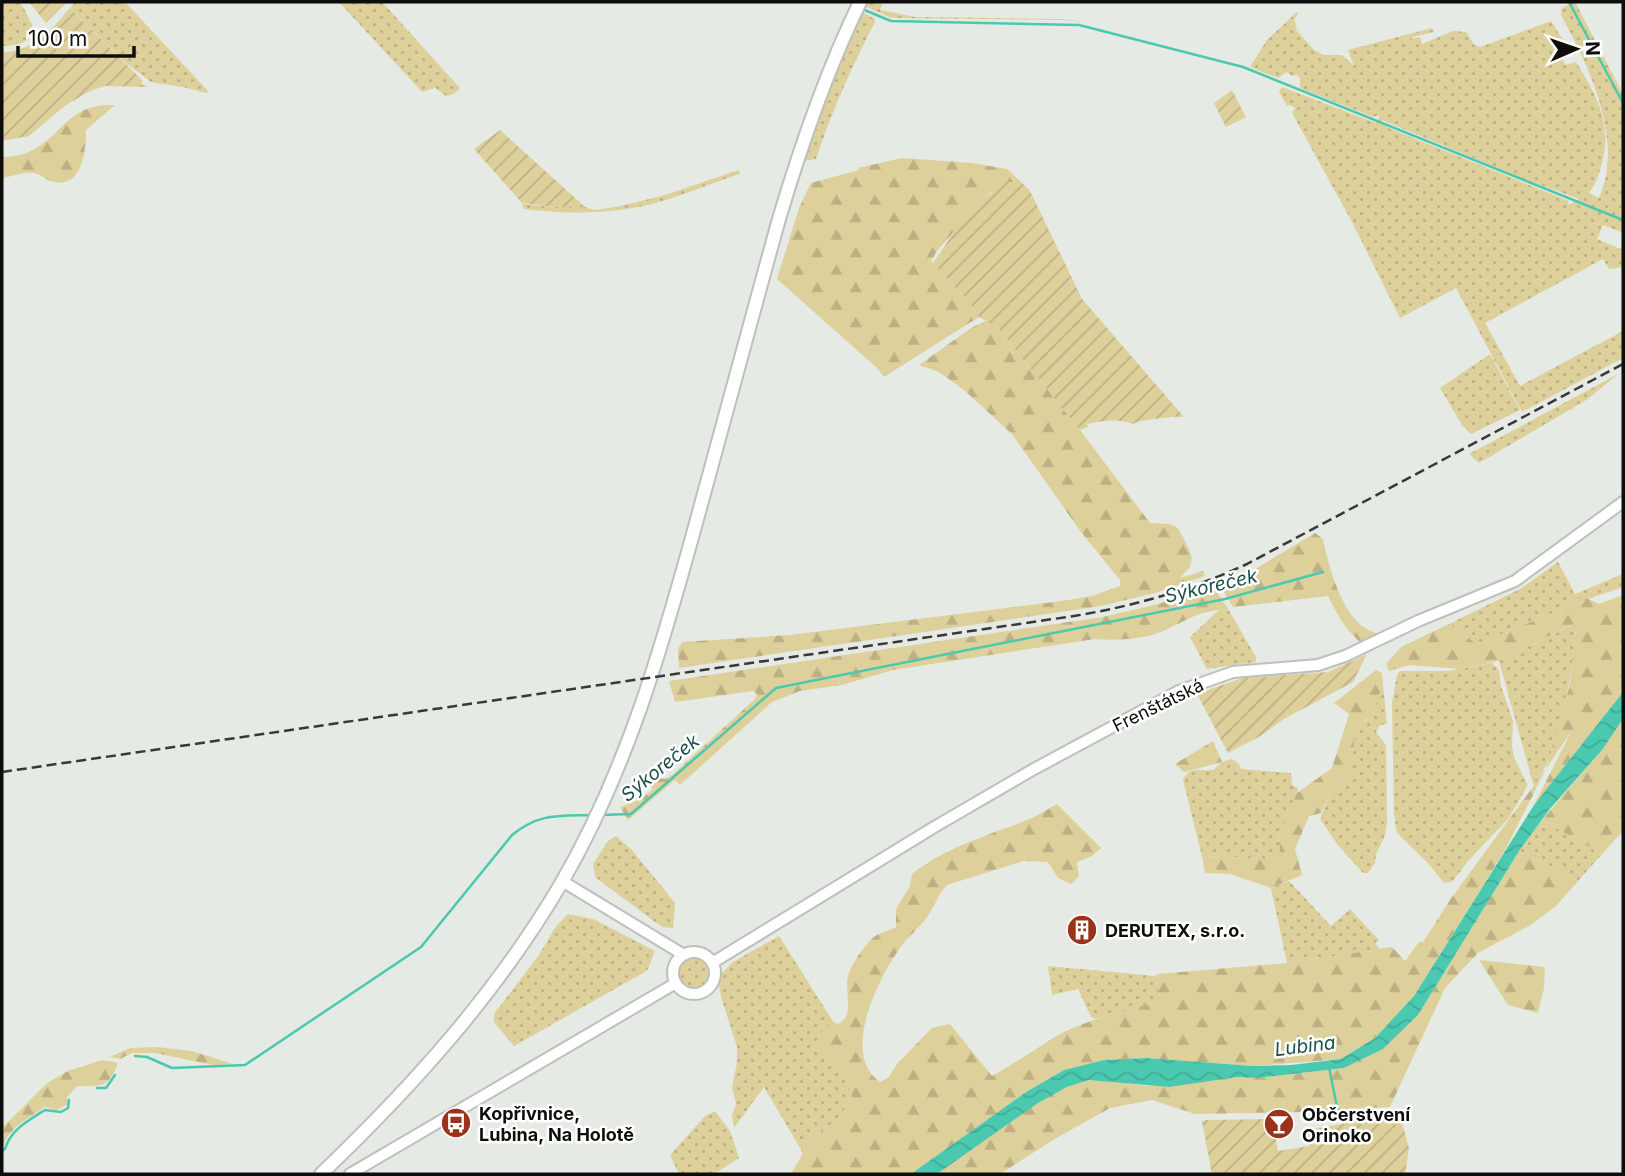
<svg xmlns="http://www.w3.org/2000/svg" width="1625" height="1176" font-family="Inter,sans-serif">
	<style>
		.grass { fill: url(#grass-dots); fill-rule: evenodd }
		.forest { fill: url(#forest-firs) }
		.garden { fill: url(#garden-furrows) }
		.water { fill: url(#water-waves) }
		.lines { fill: none; stroke-linecap: round; stroke-linejoin: round }
		.stream { stroke: #4bc9b0; stroke-width: 2.5 }
		.secondary-casing { stroke: #bdc1bb; stroke-width: 14 }
		.primary-casing { stroke: #bdc1bb; stroke-width: 16 }
		.secondary { stroke: #fff; stroke-width: 10 }
		.primary { stroke: #fff; stroke-width: 12 }
		.rail { stroke: #373936; stroke-width: 2.5; stroke-dasharray: 10 5; stroke-linecap: butt }
		.labels { text-anchor: middle; dominant-baseline: central; stroke-width: 5; stroke-linejoin: round; paint-order: stroke }
		.street-label { font-size: 18px; fill: #0d0e0c; stroke: #fff }
		.poi-label { font-size: 18px; font-weight: bold; fill: #0d0e0c; stroke: #fff; text-anchor: start }
		.water-label { font-size: 19px; font-style: italic; fill: #1b5046; stroke: #fff }
	</style>
	<defs>
		<pattern id="grass-dots" width="8" height="8" patternUnits="userSpaceOnUse" patternTransform="scale(1.75)"><rect width="8" height="8" fill="#ded09b"/><path d="M2 2h.1M6 6h.1" fill="none" stroke="#bdb184" stroke-width="1.8" stroke-linecap="round"/></pattern>
		<pattern id="forest-firs" width="22" height="20" patternUnits="userSpaceOnUse" patternTransform="scale(1.75)"><rect width="22" height="20" fill="#ded09b"/><path d="M5 1l3.5 6h-7zM16 11l3.5 6h-7z" fill="#bdb184"/></pattern>
		<pattern id="garden-furrows" width="10" height="10" patternUnits="userSpaceOnUse" patternTransform="scale(1.75)"><rect width="10" height="10" fill="#ded09b"/><path d="M-1 1l2-2M0 10L10 0M9 11l2-2" fill="none" stroke="#bdb184"/></pattern>
		<pattern id="water-waves" width="16" height="10" patternUnits="userSpaceOnUse" patternTransform="scale(1.75)"><rect width="16" height="10" fill="#4bc9b0"/><path d="M0 5q4-4 8 0t8 0" fill="none" stroke="#40ab96"/></pattern>
	</defs>
	<rect width="100%" height="100%" fill="#e5eae4"/>
	<path class="grass" d="M2,2L21,3L32,24L33,35C25,44 13,46 2,46Z
		M75,2H125L209,92L205,93L188,88L151,82L126,63L70,8Z
		M339,2H382L460,88L454,94L446,96L435,88L422,92Z
		M867,2H883L880,10L915,17L1060,19L1094,23L1061,20L891,18L865,6Z
		M1566,2H1575L1623,94V233L1603,225L1597,239L1623,250V267L1609,269L1603,259L1485,323L1520,386L1623,331V358L1522,412L1456,288L1400,318L1351,220L1292,113L1295,108L1290,105L1287,106L1279,92L1282,87L1376,123L1380,115L1373,117L1300,88V78L1297,75L1293,76L1286,72L1278,78L1250,67L1267,40L1297,12L1298,14L1294,20L1302,36L1295,24L1297,31L1314,50L1324,55H1342L1354,66L1348,50L1432,28L1434,32L1401,40L1420,37L1422,44L1453,31L1466,32L1474,45L1480,47L1551,21L1571,53L1562,58L1565,65L1576,62C1596,94 1613,124 1602,163C1599,174 1596,184 1589,193L1599,198C1625,140 1589,67 1561,15V9L1568,5ZM1382,120L1524,179L1579,199L1568,205L1569,201L1391,129L1380,123Z
		M862,12L875,19V22C852,66 832,111 816,159L805,161L829,90Z
		M739,170L740,174C714,182 689,193 663,201C620,214 569,215 524,209L522,204L553,207H585L594,210L616,207L662,196Z
		M1490,354L1520,410L1471,434L1462,425L1440,388Z
		M1618,374L1588,399L1479,463L1469,454Z
		M1558,562L1575,594L1623,574V587L1588,599L1578,598L1558,611L1477,644L1449,624L1520,589Z
		M1228,609L1256,657V662L1207,669L1190,637L1219,610Z
		M1574,624L1576,630C1570,681 1563,743 1534,787L1499,661Z
		M1492,663L1499,670L1501,686L1513,721L1512,745L1514,758L1528,785L1508,819L1468,861L1453,881L1444,883L1427,862L1397,833L1394,815L1392,703L1397,675L1400,671H1448Z
		M1383,684L1387,724L1380,725L1376,732L1386,745L1387,822L1385,836L1376,854L1375,863L1368,873H1363L1337,844L1320,819L1330,794L1348,778L1356,731L1361,723L1366,721Z
		M1231,759L1237,762L1242,769L1291,773L1292,785L1298,788L1297,793L1278,837L1280,848L1278,857L1269,859L1202,856L1183,780C1190,764 1201,772 1213,770L1222,762Z
		M1542,820L1602,854L1578,881L1519,851Z
		M616,836L632,850L675,903L673,928L663,927L655,922L595,877L593,864L608,841Z
		M1289,881L1331,926L1350,909L1379,940L1375,943L1380,949L1287,963L1271,888Z
		M568,914L593,919L655,951L648,969L643,973L514,1046L494,1022V1014L539,955L556,926Z
		M779,936L834,1023H832L818,1036V1048C834,1061 849,1075 852,1096L838,1120L805,1142L803,1153L764,1087L734,1128L732,1116L736,1104L732,1087L737,1063V1047L721,997L719,986L721,974L733,962Z
		M679 973a15 15 0 1 1 30 0a15 15 0 1 1-30 0Z
		M1048,966L1155,976L1161,1001L1095,1019L1091,1017L1078,989L1052,995Z
		M715,1111L730,1131L739,1158L714,1174H679L670,1155L705,1116Z"/>
	<path class="forest" d="M115,105L86,130C86,149 83,188 54,182C47,181 41,174 34,173C25,171 11,177 2,178V157C51,157 58,116 93,107C100,105 108,105 115,105Z
		M902,158L972,163L1007,169L1022,183L1004,182L984,198L937,251L931,261L969,302L979,317L884,377L877,368L777,279L799,208L811,183L859,170L858,168Z
		M987,320L996,326L1080,430L1150,523L1170,524L1178,528L1187,545L1192,558L1190,567L1180,578L1203,571L1205,576L1155,593L1101,606L679,668L678,649L682,642L790,635L1062,601L1092,596L1120,586V580L1081,532L1012,434L965,391L939,372L919,365L971,328Z
		M1315,533L1323,539C1328,564 1341,613 1365,628C1369,631 1375,632 1380,635L1362,644C1343,626 1340,619 1328,596L1233,607L1222,589Z
		M1210,587L1217,592L1228,609C1197,611 1188,620 1161,632C1144,639 1113,641 1095,639L893,670L842,685L800,691L772,702L680,785L675,780L628,820L620,807L641,799L652,790L651,782L657,778L665,779L672,775L755,699L757,694L753,691L675,702L669,681L1103,617L1158,604Z
		M1623,595V692L1534,805L1572,730L1546,769L1505,850L1414,996L1375,1038L1341,1059L1253,1066L1147,1058L1104,1060L1064,1070L1026,1092L911,1174H791L803,1153L805,1142L838,1120L852,1096C849,1075 834,1061 818,1049V1036L832,1022L838,1024C858,1015 840,987 851,968C856,958 866,943 875,936C881,932 889,931 896,927V909L910,886L912,874C945,848 984,837 1022,822C1034,818 1046,810 1057,804L1101,848L1092,856L1077,862L1079,876L1071,884L1058,878L1048,862L1024,861L947,885C938,894 935,906 927,917C920,927 910,935 902,945C880,975 839,1054 880,1082L888,1078L897,1064L932,1028L950,1024L992,1076C1013,1064 1033,1051 1053,1038C1086,1019 1125,1011 1161,1001L1155,976L1158,974L1287,963L1392,947L1405,961L1419,942H1423L1452,897L1546,769L1569,688L1576,630L1573,624L1499,661L1461,669L1409,665L1389,671L1386,664L1401,647L1449,624L1477,644L1558,611L1578,598L1584,597L1599,604Z
		M1376,670L1382,673L1383,684L1374,710L1356,731L1348,778L1330,794L1321,813L1309,816L1295,849L1302,875L1271,888L1230,874L1205,873L1202,856L1269,859L1278,857L1280,848L1278,837L1297,793L1332,768L1349,714L1334,703Z
		M1623,719V831L1602,854L1542,820L1602,750Z
		M1213,741L1222,762L1184,772L1175,764Z
		M1519,851L1578,881L1556,906L1529,926L1478,953L1445,988L1390,1107L1305,1112L1195,1114L1152,1100L1110,1108L1053,1140L1000,1174H937C978,1144 1047,1085 1097,1079L1147,1086L1237,1077L1256,1078L1344,1068L1383,1049L1418,1015Z
		M1479,960L1545,967L1544,988L1538,1013L1508,1005Z
		M157,1047L192,1051L233,1064L213,1065L155,1053H132L120,1059L110,1057L130,1048Z
		M102,1060L118,1063C110,1087 100,1087 77,1086L67,1097L68,1104L57,1110L45,1107L18,1125L7,1137L2,1148V1128L47,1083L68,1071Z"/>
	<path class="garden" d="M29,2H67L46,23Z
		M70,8L143,81L141,84L149,87L105,86L90,91L66,105L29,136L2,141V52C33,52 51,30 70,8Z
		M1232,90L1246,117L1226,127L1214,103Z
		M500,130L585,207H553L522,203L474,149Z
		M1004,182L1022,183L1029,189L1082,299L1184,417C1176,416 1139,420 1133,424C1117,418 1103,421 1087,424L1088,427L1080,430L996,326L979,317L969,302L933,263C950,240 967,207 992,193L993,187Z
		M1367,654L1353,682L1284,719L1259,737L1228,753L1197,694L1242,678L1328,672Z
		M1272,1119L1278,1151L1309,1146L1306,1130L1342,1124L1346,1119H1401L1409,1148L1405,1174H1212L1202,1122L1206,1120Z"/>
	<path class="water" d="M1623,692V719L1602,750L1549,810L1519,851L1418,1015L1383,1049L1344,1068L1256,1078L1237,1077L1169,1087L1089,1080L1067,1087L1038,1103L937,1174H911L1026,1092L1064,1070L1104,1060L1147,1058L1253,1066L1291,1065L1341,1059L1375,1038L1414,996L1534,805Z"/>
	<g class="lines">
		<path class="stream" d="M1569,2L1623,103
			M862,9L891,21L1079,25L1243,67L1623,220
			M601,815L631,814L776,688L1225,599L1323,572
			M135,1056L147,1057L172,1068L245,1065L421,947L512,835C539,813 558,816 591,815
			M1329,1067L1338,1112
			M97,1088H106L115,1075
			M2,1151L5,1149C11,1129 28,1121 45,1110L61,1112L68,1108L69,1100"/>
		<g class="secondary-casing">
			<path id="secondary" d="M562,881L684,955
				M673 973a21 21 0 1 1 42 0a21 21 0 1 1-42 0Z
				M712,963L936,826L1034,769L1179,691L1233,672L1318,665L1345,656L1418,621L1515,581L1623,502
				M350,1174L676,983"/>
		</g>
		<g class="primary-casing">
			<path id="primary" d="M321,1174C413,1086 497,993 562,882C627,770 662,647 696,523C724,421 751,320 779,219C801,145 826,72 860,2"/>
		</g>
		<use href="#secondary" class="secondary"/>
		<use href="#primary" class="primary"/>
		<path class="rail" d="M2,772L1074,616C1134,606 1191,590 1247,564L1623,364"/>
	</g>
	<defs>
		<g id="building-disc" transform="scale(1.575)"><circle r="9.5" fill="#9b331a" stroke="#fff"/><path d="M-4-6H4V6H1V3H-1V6H-4ZM-2.5-4.3h1.7v1.8h-1.7ZM.8-4.3h1.7v1.8H.8ZM-2.5-1h1.7V.8h-1.7ZM.8-1h1.7V.8H.8Z" fill="#fff"/></g>
		<g id="bus-disc" transform="scale(1.575)"><circle r="9.5" fill="#9b331a" stroke="#fff"/><path d="M-5-6H5V4H4V6H2V4H-2V6H-4V4H-5ZM-3.5-4V0h7V-4ZM-3.5 1.2v1.5H-2V1.2ZM2 1.2v1.5H3.5V1.2Z" fill="#fff"/></g>
		<g id="bar-disc" transform="scale(1.575)"><circle r="9.5" fill="#9b331a" stroke="#fff"/><path d="M-6-5H6L.8 .8V4.5H3.5V6h-7V4.5H-.8V.8Z" fill="#fff"/></g>
	</defs>
	<g fill-rule="evenodd">
		<use href="#building-disc" x="1082" y="930"/>
		<use href="#bus-disc" x="456" y="1123"/>
		<use href="#bar-disc" x="1279" y="1124"/>
	</g>
	<g class="labels">
		<g class="street-label">
			<text transform="translate(1158 705) rotate(-26)">Frenštátská</text>
		</g>
		<g class="poi-label">
			<text x="1105" y="930">DERUTEX, s.r.o.</text>
			<text x="479" y="1113">Kopřivnice,<tspan x="479" dy="21">Lubina, Na Holotě</tspan></text>
			<text x="1302" y="1114">Občerstvení<tspan x="1302" dy="21">Orinoko</tspan></text>
		</g>
		<g class="water-label">
			<text transform="translate(1211 586) rotate(-13)">Sýkoreček</text>
			<text transform="translate(660 768) rotate(-39)">Sýkoreček</text>
			<text transform="translate(1305 1046) rotate(-7)">Lubina</text>
		</g>
	</g>
	<rect width="1625" height="1176" fill="none" stroke="#0d0e0c" stroke-width="7"/>
	<g transform="translate(1576 49) rotate(88)" stroke="#ffffff" stroke-width="5" paint-order="stroke">
	<path d="M0-5L12 26L0 18L-12 26Z" fill="#0d0e0c"/>
	<text y="-10" font-size="19" font-weight="bold" text-anchor="middle" fill="#0d0e0c">N</text>
	</g>
	<path d="M18 46v10h116v-10" fill="none" stroke="#0d0e0c" stroke-width="3.5"/>
	<text x="28" y="46" font-size="21" fill="#0d0e0c" stroke="#ffffff" stroke-width="5" paint-order="stroke">100 m</text>
</svg>
